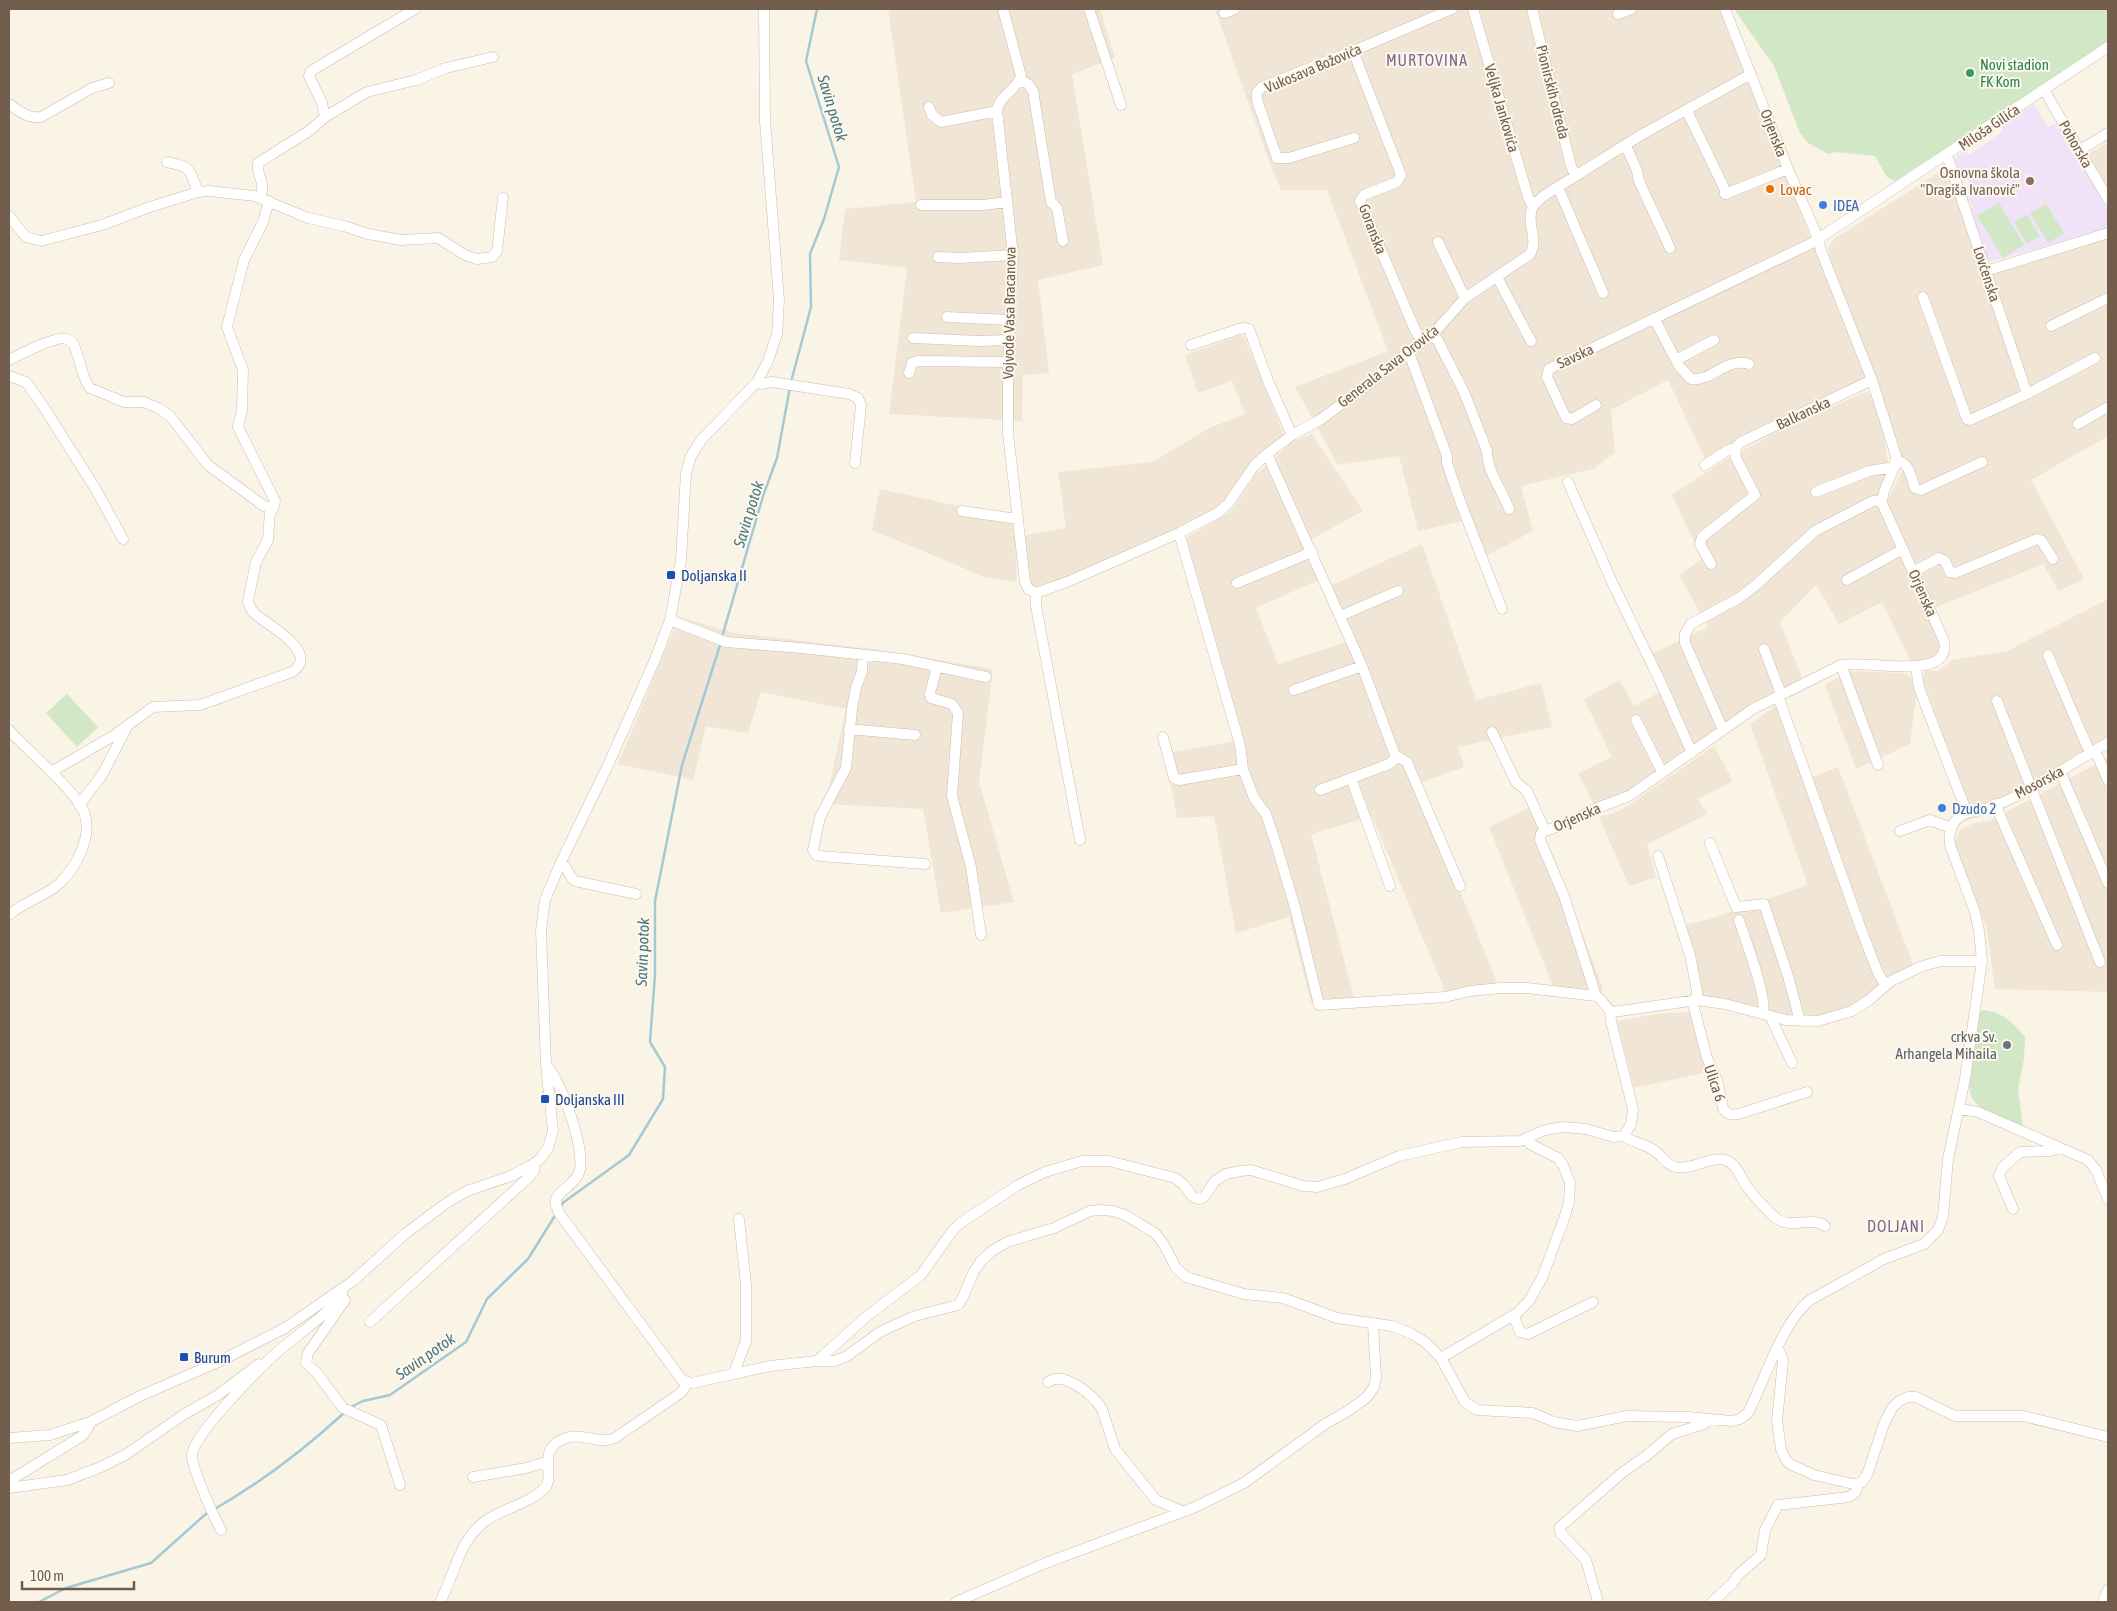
<svg xmlns="http://www.w3.org/2000/svg" width="2117" height="1611" font-family="'Asap Condensed',sans-serif">
	<style>
		.residential { fill: #f1e6d6 }
		.education { fill: #f1e3f7 }
		.green { fill: #d1e7c6 }
		.lines { fill: none; stroke-linecap: round; stroke-linejoin: round }
		.stream { stroke: #a4c9d3; stroke-width: 2.5 }
		.minor-casing { stroke: #cbbcae; stroke-width: 11 }
		.minor { stroke: #fff; stroke-width: 10 }
		.leisure-dot { fill: #2e9e5b; stroke: #fdf8ed; stroke-width: 2 }
		.education-dot { fill: #8d6e63; stroke: #fdf8ed; stroke-width: 2 }
		.food-dot { fill: #e8710a; stroke: #fdf8ed; stroke-width: 2 }
		.shop-dot { fill: #3f7fe0; stroke: #fdf8ed; stroke-width: 2 }
		.transit-dot { fill: #1a4fb4; stroke: #fdf8ed; stroke-width: 2 }
		.worship-dot { fill: #6b7280; stroke: #fdf8ed; stroke-width: 2 }
		.labels { text-anchor: middle; dominant-baseline: central; stroke-width: 4; stroke-linejoin: round; paint-order: stroke }
		.leisure-label { font-size: 15px; fill: #27864d; stroke: #fdf8ed; text-anchor: start }
		.street-label { font-size: 15px; fill: #725d4d; stroke: #fdf8ed }
		.education-label { font-size: 15px; fill: #785e54; stroke: #fdf8ed; text-anchor: end }
		.food-label { font-size: 15px; fill: #c56008; stroke: #fdf8ed; text-anchor: start }
		.shop-label { font-size: 15px; fill: #366cbe; stroke: #fdf8ed; text-anchor: start }
		.transit-label { font-size: 15px; fill: #164399; stroke: #fdf8ed; text-anchor: start }
		.worship-label { font-size: 15px; fill: #5b616d; stroke: #fdf8ed; text-anchor: end }
		.neighbourhood-label { font-size: 16px; letter-spacing: 1px; fill: #83668e; stroke: #fdf8ed }
		.water-label { font-size: 16px; font-style: italic; fill: #497583; stroke: #fdf8ed }
	</style>
	<rect width="100%" height="100%" fill="#faf4e7"/>
	<path class="residential" d="M888,9H1100L1115,58L1072,74L1103,265L1038,280L1049,373L1023,375L1022,421L889,414L907,268L839,260L845,209L916,202Z
		M1215,9H1719L1868,380L1707,463L1668,380L1611,410L1615,453L1593,469L1521,486L1533,531L1482,558L1463,521L1418,531L1399,456L1338,465L1295,387L1388,351L1327,190H1281L1271,167Z
		M2108,142V193L2086,155Z
		M1947,167L1982,275L2108,236V436L2031,480L2084,579L2059,591L2043,564L1934,608L1886,504L1905,465L1829,256L1828,248L1834,239Z
		M1243,334L1285,437L1222,506L1183,533L1035,594L1025,577V535L1066,528L1058,472L1153,462L1209,428L1245,414L1232,381L1198,393L1185,355Z
		M1868,391L1880,414L1891,479L1878,501L1945,654L1913,666L1882,602L1839,624L1816,585L1780,622L1803,680L1629,794L1595,807L1578,773L1612,757L1584,699L1620,680L1634,706L1665,689L1649,655L1708,627L1679,575L1702,559L1672,495L1728,458L1798,421Z
		M1312,434L1363,511L1310,540L1273,460L1293,441Z
		M1270,463L1321,579L1256,608L1278,664L1347,642L1323,589L1422,544L1476,700L1541,683L1552,727L1458,747L1464,767L1417,784L1499,988L1447,996L1372,816L1311,834L1354,998L1311,1003L1289,917L1236,933L1214,816L1177,818L1165,754L1236,741L1181,541L1231,511L1255,475Z
		M880,489L1014,518L1017,582L985,577L872,530Z
		M2108,599V741L2079,760L1987,806L1971,810L1923,681L1925,670L1938,671L1952,660L2007,651Z
		M679,617L735,633L873,649L993,669L979,782L1014,902L941,913L923,809L825,804L846,709L761,692L748,733L706,726L693,780L618,764Z
		M1849,671L1905,673L1912,678L1916,698L1910,744L1856,769L1825,685Z
		M1777,705L1881,986L1858,1010L1802,1021L1704,1000L1684,925L1710,919L1808,885L1750,724Z
		M1714,746L1733,781L1698,799L1707,814L1647,844L1656,877L1629,886L1599,817L1620,811Z
		M2108,758V992L1995,989L1986,926L1953,844L1961,829L1974,823L1989,821Z
		M1838,767L1915,969L1891,978L1882,977L1812,777Z
		M1530,807L1549,846L1603,988L1600,994L1555,991L1489,827Z
		M1692,1012L1708,1072L1634,1088L1617,1021L1656,1014Z"/>
	<path class="education" d="M2034,104L2048,127L2057,122L2108,209V228L1990,262L1987,258L1971,209L1973,207L1966,197V192L1971,189L1965,172L1963,173L1957,167L1955,159L1962,151L1970,154L2002,132V124Z"/>
	<path class="green" d="M1734,9H2108V42L1895,181L1887,177L1875,156L1836,152L1828,154L1808,143L1800,133L1774,66Z
		M1999,203L2024,245L2003,258L1977,216Z
		M2046,204L2064,233L2048,243L2030,213Z
		M2027,215L2040,236L2027,244L2014,222Z
		M67,694L98,727L77,747L46,713Z
		M1983,1010C2004,1013 2011,1021 2025,1037L2024,1059L2018,1089L2023,1126L2021,1127C2008,1121 1983,1112 1974,1101C1962,1087 1976,1032 1978,1014Z"/>
	<g class="lines">
		<path class="stream" d="M791,382L811,307L810,254L824,219L839,167L806,61L817,9
			M722,637L763,496L777,458L790,387
			M560,1207L564,1202L629,1155L663,1099L665,1067L650,1042L655,975V901L682,765L721,642
			M349,1408L363,1401L390,1395L466,1342L487,1299L528,1259L556,1214
			M213,1510C260,1483 305,1449 345,1412
			M39,1602L66,1588L151,1563L208,1512"/>
		<g class="minor-casing">
			<path id="minor" d="M1003,9L1021,76C1017,90 999,95 997,111L1013,255L1008,362V433L1025,582L1028,589L1036,593
				M1089,9L1121,105
				M1473,9L1528,197L1533,206
				M1532,9L1571,166L1575,175
				M1224,13L1235,9
				M1618,14L1631,9
				M1353,51L1401,175L1397,182L1364,195L1360,201L1415,330L1423,342
				M1020,80L1028,84L1033,91L1051,202L1057,208L1063,241
				M2044,90L2108,199
				M9,104C19,111 28,119 41,117L92,88L109,83
				M929,107L932,115L941,122L997,111
				M1687,111L1727,194
				M325,117L322,103L309,76L311,71L415,9
				M1354,138L1289,158H1277L1257,100V92L1262,87L1353,51L1452,9
				M1626,146L1637,171L1639,181L1670,248
				M2080,150L2108,133
				M1947,155L2027,394
				M167,162C192,167 189,169 198,192
				M1558,187L1603,293
				M1725,194L1788,169
				M260,197C267,183 256,176 258,163L309,131L325,117L367,92L416,80L446,68L493,57
				M921,205H983L1007,202
				M9,216L26,237L41,241L102,225L147,208L198,192L209,191L255,196L308,218L344,226L368,234L401,240L438,238L465,255L477,259L492,257L497,251L503,198
				M1438,242L1465,298
				M938,257L959,258L1013,255
				M1986,271L2108,233
				M1497,277L1531,341
				M1923,297L1963,408L1967,419L1970,420L2027,394L2095,358
				M947,317L1010,320
				M1655,320L1679,366L1691,379C1711,382 1726,357 1749,364
				M2051,326L2108,298
				M1433,334L1438,341L1464,392L1487,451C1487,472 1502,489 1509,509
				M913,338L979,341L1008,340
				M1191,345L1239,329L1244,328L1249,329L1268,381L1292,435
				M1409,353L1447,456V463L1460,501L1502,609
				M9,360C19,355 57,335 67,339C72,341 75,346 76,351C81,363 82,378 90,388L124,402H144L158,408L170,416L208,465L264,506L273,509L275,501L238,427L242,411L243,370L227,327L244,260L263,222L269,201
				M1676,360L1714,340
				M909,373L912,363L918,361L1008,362
				M9,376L26,382L43,406L95,488L123,539
				M757,382L762,384L772,382L849,394L858,398L861,405L855,463
				M1596,405L1572,419L1566,418L1547,377L1549,369L1812,243L2108,47
				M2078,424L2108,407
				M1267,454L1362,666L1395,755L1394,760L1389,764L1320,790
				M1896,462C1909,460 1911,478 1915,488L1921,490L1982,462
				M1705,465L1728,450L1735,448L1741,442L1872,380
				M1568,482L1612,582L1660,681L1692,753
				M1816,492L1869,471L1895,467
				M962,511L1018,519
				M1179,533L1240,745L1243,769L1254,798L1266,814L1277,847L1296,911L1319,1005L1445,997L1470,991L1501,988H1527L1596,996C1604,1000 1605,1009 1613,1012L1697,1000L1725,1004L1786,1020L1818,1021L1852,1011L1869,1000L1891,981L1920,967L1940,961H1982
				M1711,564L1700,544L1702,537L1755,495L1736,458L1735,448
				M1913,572L1939,558L1945,561L1950,572L1955,573L2037,539L2041,540L2053,559
				M1847,580L1903,549
				M1237,583L1312,552
				M1036,593L1067,582L1179,533L1219,512L1228,504L1254,466L1267,454L1292,435L1320,420L1374,380L1390,366L1433,334L1465,298L1529,255C1540,242 1526,224 1532,209C1534,203 1540,199 1545,195L1641,135L1751,74
				M1036,593V606L1080,840
				M1340,616L1398,591
				M670,620L726,642L801,648L903,659L986,677
				M1764,649L1781,694
				M2048,655L2090,753
				M863,656L862,672L856,687L852,709L846,768L820,817L813,850L816,855L820,856L925,864
				M1841,665L1878,765
				M937,667L930,693L931,698L952,704L958,713L952,796L971,867L981,935
				M1916,667L1919,688L1967,813
				M1294,690L1362,666
				M1778,696L1861,929L1878,973L1885,984
				M1997,701L2100,962
				M1636,720L1662,772
				M849,729L915,735
				M9,730C27,750 75,790 84,812C93,835 77,866 61,882C46,897 24,901 9,915
				M1723,730L1685,643V634L1691,624L1739,598L1756,585L1815,531L1873,501L1882,500
				M1492,732L1516,782L1527,791L1545,831L1570,822L1597,808L1629,796L1753,709L1841,665C1863,659 1953,683 1944,641L1882,503C1882,486 1896,473 1896,456L1872,380L1821,251L1818,238L1788,169L1725,9
				M1163,737L1174,778L1179,780L1243,769
				M2095,750L2108,780
				M1395,755L1407,762L1460,886
				M2060,771L2108,883
				M51,772L113,736L153,707L200,705L292,672C321,653 268,625 255,614C251,610 249,606 248,601L256,562L268,540L270,510
				M1351,778L1390,886
				M1995,804L2057,945
				M79,805L102,775L127,727
				M1545,831L1541,834L1540,840L1564,896L1596,996
				M1900,831L1930,820L1951,828
				M1710,843L1736,907L1764,904L1788,976L1800,1021
				M1658,856L1690,955L1697,991V1000
				M561,862C568,867 568,876 575,881L636,894
				M1739,920C1745,939 1768,998 1763,1014
				M1692,1000L1707,1058L1717,1080L1723,1108C1727,1116 1734,1115 1742,1113L1807,1092
				M1770,1016L1792,1063
				M546,1065C561,1079 587,1153 579,1173C575,1184 562,1188 556,1199V1205L559,1213L674,1369L682,1380L692,1383L770,1366L817,1361H835L847,1356L880,1332L897,1324L915,1316L958,1305L963,1297L973,1273L981,1261L992,1251L1007,1242L1054,1228L1090,1211L1101,1210L1113,1211L1125,1215L1155,1233L1163,1243L1176,1268L1186,1277L1244,1294L1283,1298L1337,1318L1392,1326L1412,1334L1425,1342L1441,1358L1465,1402L1477,1410L1533,1413L1554,1422L1577,1426L1627,1416L1687,1417L1732,1421L1740,1419L1748,1413C1765,1379 1782,1323 1810,1300L1884,1259L1924,1244L1938,1230L1943,1217L1948,1159L1965,1079L1982,961L1979,931L1975,912L1951,848C1948,838 1949,828 1957,819C1965,811 1975,812 1985,809C2028,795 2069,764 2108,743
				M1960,1109L1978,1112L2088,1160L2096,1170L2108,1199
				M1624,1136C1633,1143 1646,1144 1655,1151C1662,1156 1667,1166 1676,1167C1692,1171 1712,1154 1728,1161C1738,1166 1740,1177 1746,1185C1750,1192 1771,1215 1777,1219C1792,1229 1811,1216 1825,1226
				M2013,1209L1999,1176L2002,1168L2020,1152L2049,1151L2061,1148
				M345,1300L308,1353L306,1363L316,1372L343,1408L381,1425L400,1485
				M1513,1315L1520,1332L1528,1334L1593,1302
				M370,1322L528,1178L534,1171L535,1163
				M1778,1348L1783,1360L1777,1421L1781,1449L1786,1460L1790,1464L1814,1475L1853,1484L1861,1483L1867,1475L1884,1424L1892,1408L1899,1401L1908,1397H1916L1955,1416H2023L2108,1437
				M1441,1358L1517,1313L1529,1301L1542,1278L1565,1216L1569,1202L1570,1183L1563,1165L1558,1158L1530,1144L1525,1139
				M817,1361L866,1317L921,1275L953,1230L962,1222L1018,1185L1045,1172L1082,1161H1109L1175,1178L1183,1184L1193,1197L1199,1199L1204,1197L1215,1181L1226,1174L1240,1171L1251,1170L1303,1186L1317,1187L1345,1179L1399,1156L1462,1142L1520,1141L1545,1130L1563,1127L1586,1129L1614,1137L1624,1136L1631,1124L1633,1109L1611,1021L1610,1011
				M734,1373L746,1341V1285L739,1219
				M1048,1382C1064,1370 1093,1395 1102,1409L1115,1449L1156,1500L1182,1511
				M9,1438L50,1435L90,1422L140,1396L216,1363L285,1328L353,1281L406,1233L448,1202L467,1191L511,1176L530,1166L540,1159L548,1148L553,1131L546,1065L541,930L545,900L561,862L609,763L654,662L670,620L681,560L686,473L691,456L702,439L757,382L768,361L777,334L779,300L765,121L764,9
				M473,1477L526,1468L546,1462
				M9,1481L82,1436L88,1428L90,1422
				M9,1488L67,1480L101,1467L125,1455L183,1415L218,1395L259,1364
				M221,1530C214,1517 192,1469 192,1455C193,1435 258,1370 274,1355C294,1337 317,1322 336,1303L342,1294L343,1288
				M440,1602C454,1576 459,1541 484,1522C502,1508 527,1505 544,1489C557,1477 534,1449 566,1438C582,1432 598,1445 615,1438L682,1392L687,1382
				M956,1602L1043,1564L1193,1508L1244,1483L1325,1424L1348,1411L1367,1397L1374,1387L1376,1377L1373,1325
				M1598,1602L1586,1560L1560,1532V1527L1623,1472L1646,1456L1672,1434L1704,1424L1709,1419
				M1712,1602L1732,1584L1738,1575L1761,1555L1765,1530L1778,1505L1849,1497L1856,1492L1858,1484
				M2103,1602L2108,1590"/>
		</g>
		<use href="#minor" class="minor"/>
	</g>
	<circle class="leisure-dot" cx="1970" cy="73" r="5"/>
	<circle class="education-dot" cx="2030" cy="181" r="5"/>
	<circle class="food-dot" cx="1770" cy="189" r="5"/>
	<g class="shop-dot">
		<circle cx="1823" cy="205" r="5"/>
		<circle cx="1942" cy="808" r="5"/>
	</g>
	<g class="transit-dot">
		<rect x="666" y="570" width="10" height="10" rx="2.5"/>
		<rect x="540" y="1094" width="10" height="10" rx="2.5"/>
		<rect x="179" y="1352" width="10" height="10" rx="2.5"/>
	</g>
	<circle class="worship-dot" cx="2007" cy="1045" r="5"/>
	<g class="labels">
		<g class="leisure-label">
			<text x="1980" y="64">Novi stadion<tspan x="1980" dy="17">FK Kom</tspan></text>
		</g>
		<g class="street-label">
			<text transform="translate(1313 68) rotate(-23)">Vukosava Božovića</text>
			<text transform="translate(1553 92) rotate(76)">Pionirskih odreda</text>
			<text transform="translate(1502 108) rotate(74)">Veljka Jankovića</text>
			<text transform="translate(1989 127) rotate(-34)">Miloša Gilića</text>
			<text transform="translate(1774 133) rotate(69)">Orjenska</text>
			<text transform="translate(2076 144) rotate(60)">Pohorska</text>
			<text transform="translate(1373 229) rotate(69)">Goranska</text>
			<text transform="translate(1987 274) rotate(72)">Lovćenska</text>
			<text transform="translate(1009 313) rotate(-89)">Vojvode Vasa Bracanova</text>
			<text transform="translate(1575 356) rotate(-25)">Savska</text>
			<text transform="translate(1388 366) rotate(-38)">Generala Sava Orovića</text>
			<text transform="translate(1803 413) rotate(-25)">Balkanska</text>
			<text transform="translate(1923 593) rotate(66)">Orjenska</text>
			<text transform="translate(2039 782) rotate(-28)">Mosorska</text>
			<text transform="translate(1577 817) rotate(-24)">Orjenska</text>
			<text transform="translate(1715 1083) rotate(71)">Ulica 6</text>
		</g>
		<g class="education-label">
			<text x="2020" y="172">Osnovna škola<tspan x="2020" dy="17">"Dragiša Ivanović"</tspan></text>
		</g>
		<g class="food-label">
			<text x="1780" y="189">Lovac</text>
		</g>
		<g class="shop-label">
			<text x="1833" y="205">IDEA</text>
			<text x="1952" y="808">Dzudo 2</text>
		</g>
		<g class="transit-label">
			<text x="681" y="575">Doljanska II</text>
			<text x="555" y="1099">Doljanska III</text>
			<text x="194" y="1357">Burum</text>
		</g>
		<g class="worship-label">
			<text x="1997" y="1036">crkva Sv.<tspan x="1997" dy="17">Arhangela Mihaila</tspan></text>
		</g>
		<g class="neighbourhood-label">
			<text x="1427" y="60">MURTOVINA</text>
			<text x="1896" y="1226">DOLJANI</text>
		</g>
		<g class="water-label">
			<text transform="translate(833 108) rotate(73)">Savin potok</text>
			<text transform="translate(748 514) rotate(-73)">Savin potok</text>
			<text transform="translate(642 952) rotate(-88)">Savin potok</text>
			<text transform="translate(425 1356) rotate(-35)">Savin potok</text>
		</g>
	</g>
	<rect width="2117" height="1611" fill="none" stroke="#725d4d" stroke-width="20"/>
	<path d="M22 1581v8h112v-8" fill="none" stroke="#725d4d" stroke-width="2.5"/>
	<text x="30" y="1581" font-size="15" fill="#725d4d" stroke="#fdf8ed" stroke-width="4" paint-order="stroke">100 m</text>
</svg>
